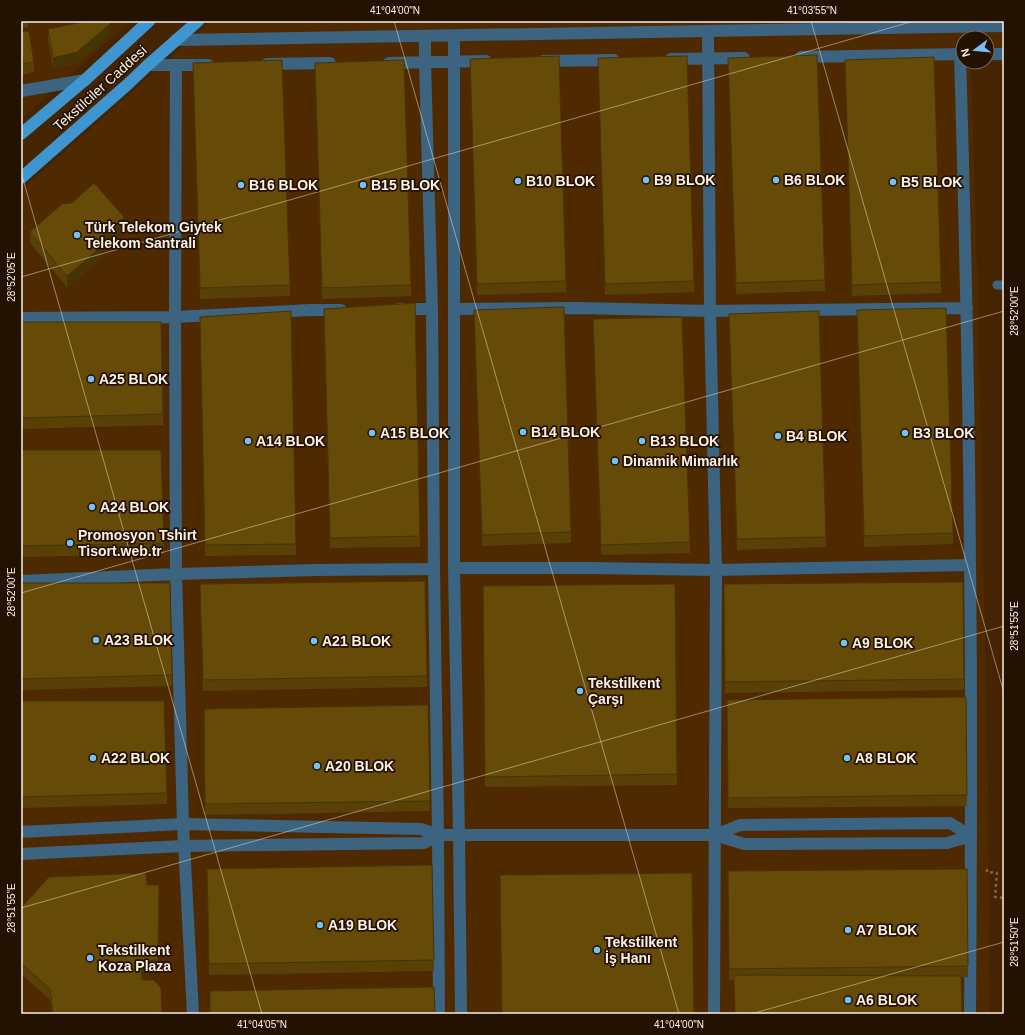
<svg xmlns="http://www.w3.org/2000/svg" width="1025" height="1035" font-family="Helvetica,sans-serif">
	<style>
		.built { fill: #4f2a00; fill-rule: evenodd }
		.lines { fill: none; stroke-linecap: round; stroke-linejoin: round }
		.path { stroke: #7d6347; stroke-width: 2.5; stroke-dasharray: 3 3; stroke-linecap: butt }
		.service { stroke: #3c6380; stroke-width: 9 }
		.minor { stroke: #3c6380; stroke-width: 12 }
		.tertiary { stroke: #3c6380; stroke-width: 12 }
		.primary { stroke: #3e95d0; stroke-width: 12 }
		.wall { fill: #584006 }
		.shaded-wall { fill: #473405 }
		.building { fill: #664a07; stroke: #473405 }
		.ticks { fill: none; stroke: #fcf1e8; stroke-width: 1; stroke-opacity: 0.45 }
		.poi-dot { fill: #76c0f7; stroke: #231101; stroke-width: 1.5 }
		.labels { text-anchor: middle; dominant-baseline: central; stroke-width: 3.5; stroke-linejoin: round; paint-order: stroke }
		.street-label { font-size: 14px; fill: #fcf1e8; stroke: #231101 }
		.poi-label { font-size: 14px; font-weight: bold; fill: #fcf1e8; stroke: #231101; text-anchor: start }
		.neatline { fill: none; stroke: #fcf1e8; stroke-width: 1.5 }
		.ticks-label { font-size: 10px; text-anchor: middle; fill: #fcf1e8 }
	</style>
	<rect width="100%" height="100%" fill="#452501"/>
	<path class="built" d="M21,21H131L21,119Z
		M212,21H1004V62L971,63L978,306L988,781L990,1014H21V191ZM963,38H987V62H963Z"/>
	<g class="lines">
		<path class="path" d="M987,869V872L997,873L995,897L1004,898"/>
		<path class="service" d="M997,285H1004"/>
		<path class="minor" d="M708,31L710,311L716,570L714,1014
			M960,54C965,225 969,395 970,565C972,715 971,864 970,1014
			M176,65L175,317L176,574L183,824L193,1014
			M21,91L85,80
			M399,309H432
			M454,309L580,308L710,311L967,308
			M21,318L175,317L310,310H341
			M454,568H591L716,570L970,565
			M21,581L176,574L316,570L434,569"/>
		<path class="tertiary" d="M425,36V62L432,309L434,569L438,835L439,1014
			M454,36V568L459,835L461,1014
			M176,40L1004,26
			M987,54H1004
			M801,57L963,54
			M671,59L744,58
			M543,61L614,60
			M389,63L486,61
			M267,64L330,63
			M148,65H208
			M21,832L183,824L421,829L438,835H715L744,844L947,843L971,836
			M715,835L740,825L950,823L971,836
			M21,854L184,846L424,843L438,835"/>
		<path class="primary" d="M21,134L85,80L149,21
			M21,178L128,84L148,65L198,21"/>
	</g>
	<path class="wall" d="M21,21H28V27L21,29Z
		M43,21H54L44,23Z
		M48,29L110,35L77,63L53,69L48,40Z
		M21,32L34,62V72L21,75Z
		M598,58L694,281V292L605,295Z
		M728,58L825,280V291L736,294Z
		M470,59L566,281V292L477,295Z
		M845,60L941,282V293L852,296Z
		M193,63L290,285V296L200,299Z
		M315,63L411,285V296L322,299Z
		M124,228L101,247V258L67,287L30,243V232Z
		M474,310L571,532V543L482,546Z
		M857,310L953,533V544L864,547Z
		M729,314L826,537V547L737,550Z
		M593,319L690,542V553L601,555Z
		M324,320L420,536V547L330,548Z
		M21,322L163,414V425L21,429Z
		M200,328L296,544V555L205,556Z
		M21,450L164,543V554L21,557Z
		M963,582L964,690L725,693L724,584Z
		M21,583L172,675V686L21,690Z
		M675,584L677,785L485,787L483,586Z
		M200,595L427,676V687L203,691Z
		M966,697L967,806L728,808L727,700Z
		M21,701L167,793V804L21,808Z
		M428,705L430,811L205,815L204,709Z
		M432,865L434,971L209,975L207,869Z
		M967,869L968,977L729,980L728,871Z
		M147,885H159L158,971H152L142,980L162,1014H52L50,1000L21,974V945Z"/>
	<path class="shaded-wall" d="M110,21V35L77,63L53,69V58Z
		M124,217V228L101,247V258L67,287V276L101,237Z
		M152,960V971L141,981V970Z"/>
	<path class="building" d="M88,21H110V24L77,52L53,58L48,29Z
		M29,31L34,62L21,64V32Z
		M817,55L825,280L736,283L728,58Z
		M559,56L566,281L477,284L470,59Z
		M687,56L694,281L605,284L598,58Z
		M934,57L941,282L852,285L845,60Z
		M282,60L290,285L200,288L193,63Z
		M404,60L411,285L322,288L315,63Z
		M94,183L124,217L101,237V247L67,276L30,232L62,204L72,203Z
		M415,303L420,536L330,538L324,309Z
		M564,307L571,532L482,535L474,310Z
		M946,308L953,533L864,536L857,310Z
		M291,311L296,544L205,545L200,317Z
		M819,311L826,537L737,539L729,314Z
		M682,317L690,542L601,545L593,319Z
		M21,322H161L163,414L21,418Z
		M21,450H161L164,543L21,546Z
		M425,581L427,676L203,680L200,584Z
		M963,582L964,679L725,682L724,584Z
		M21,583H170L172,675L21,679Z
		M675,584L677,774L485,777L483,586Z
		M966,697L967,795L728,798L727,700Z
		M21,701H164L167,793L21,797Z
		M428,705L430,801L205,804L204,709Z
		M432,865L434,960L209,964L207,869Z
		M967,869L968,966L729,969L728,871Z
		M146,873L147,885H159L158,960H152L141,970L142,980H154L161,988L162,1014H53L50,989L21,963V908L49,877Z
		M692,873L694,1014H502L500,875Z
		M734,975L961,976L962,1014H735Z
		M434,987L435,1014H210V991Z"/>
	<path class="ticks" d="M394,21L679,1014M811,21L1004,693M21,172L262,1014M21,277L914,21M21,593L1004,311M21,908L1004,626M751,1014L1004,942"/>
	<g class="poi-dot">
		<circle cx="646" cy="180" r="4"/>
		<circle cx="776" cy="180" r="4"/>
		<circle cx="518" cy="181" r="4"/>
		<circle cx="893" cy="182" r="4"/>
		<circle cx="241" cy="185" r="4"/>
		<circle cx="363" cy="185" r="4"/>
		<circle cx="77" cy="235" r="4"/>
		<circle cx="91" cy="379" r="4"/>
		<circle cx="523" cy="432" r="4"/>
		<circle cx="372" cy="433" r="4"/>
		<circle cx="905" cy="433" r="4"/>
		<circle cx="778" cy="436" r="4"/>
		<circle cx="248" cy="441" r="4"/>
		<circle cx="642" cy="441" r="4"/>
		<circle cx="615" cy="461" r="4"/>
		<circle cx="92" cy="507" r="4"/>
		<circle cx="70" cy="543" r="4"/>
		<circle cx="96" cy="640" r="4"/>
		<circle cx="314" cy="641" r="4"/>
		<circle cx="844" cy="643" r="4"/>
		<circle cx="580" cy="691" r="4"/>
		<circle cx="93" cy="758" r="4"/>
		<circle cx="847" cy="758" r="4"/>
		<circle cx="317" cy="766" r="4"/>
		<circle cx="320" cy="925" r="4"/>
		<circle cx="848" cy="930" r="4"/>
		<circle cx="597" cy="950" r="4"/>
		<circle cx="90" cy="958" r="4"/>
		<circle cx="848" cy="1000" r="4"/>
	</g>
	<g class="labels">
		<g class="street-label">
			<text transform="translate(100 88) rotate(-42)">Tekstilciler Caddesi</text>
		</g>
		<g class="poi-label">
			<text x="654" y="180">B9 BLOK</text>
			<text x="784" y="180">B6 BLOK</text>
			<text x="526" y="181">B10 BLOK</text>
			<text x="901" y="182">B5 BLOK</text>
			<text x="249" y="185">B16 BLOK</text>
			<text x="371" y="185">B15 BLOK</text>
			<text x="85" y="227">Türk Telekom Giytek<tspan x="85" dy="16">Telekom Santrali</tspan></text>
			<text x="99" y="379">A25 BLOK</text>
			<text x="531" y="432">B14 BLOK</text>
			<text x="380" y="433">A15 BLOK</text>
			<text x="913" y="433">B3 BLOK</text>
			<text x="786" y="436">B4 BLOK</text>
			<text x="256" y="441">A14 BLOK</text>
			<text x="650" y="441">B13 BLOK</text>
			<text x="623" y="461">Dinamik Mimarlık</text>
			<text x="100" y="507">A24 BLOK</text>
			<text x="78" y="535">Promosyon Tshirt<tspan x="78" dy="16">Tisort.web.tr</tspan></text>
			<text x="104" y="640">A23 BLOK</text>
			<text x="322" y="641">A21 BLOK</text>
			<text x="852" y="643">A9 BLOK</text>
			<text x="588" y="683">Tekstilkent<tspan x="588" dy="16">Çarşı</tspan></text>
			<text x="101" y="758">A22 BLOK</text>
			<text x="855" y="758">A8 BLOK</text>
			<text x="325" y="766">A20 BLOK</text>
			<text x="328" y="925">A19 BLOK</text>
			<text x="856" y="930">A7 BLOK</text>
			<text x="605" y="942">Tekstilkent<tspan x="605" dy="16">İş Hanı</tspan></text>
			<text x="98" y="950">Tekstilkent<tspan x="98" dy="16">Koza Plaza</tspan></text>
			<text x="856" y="1000">A6 BLOK</text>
		</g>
	</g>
	<rect width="1025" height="1035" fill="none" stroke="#231101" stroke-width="44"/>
	<g transform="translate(975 50) rotate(254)"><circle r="19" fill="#231101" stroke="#7a6b5d"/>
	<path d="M0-3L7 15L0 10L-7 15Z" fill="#76c0f7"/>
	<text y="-6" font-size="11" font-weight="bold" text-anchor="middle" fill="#fcf1e8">N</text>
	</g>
	<rect x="22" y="22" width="981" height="991" class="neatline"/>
	<g class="ticks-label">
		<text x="395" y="14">41°04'00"N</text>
		<text x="812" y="14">41°03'55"N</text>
		<text transform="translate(11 277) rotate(-90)" y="4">28°52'05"E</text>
		<text transform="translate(1014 311) rotate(-90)" y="4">28°52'00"E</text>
		<text transform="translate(11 592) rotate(-90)" y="4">28°52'00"E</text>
		<text transform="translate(1014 626) rotate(-90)" y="4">28°51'55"E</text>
		<text transform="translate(11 908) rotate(-90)" y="4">28°51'55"E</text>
		<text transform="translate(1014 942) rotate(-90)" y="4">28°51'50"E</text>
		<text x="262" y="1028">41°04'05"N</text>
		<text x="679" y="1028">41°04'00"N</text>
	</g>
</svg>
